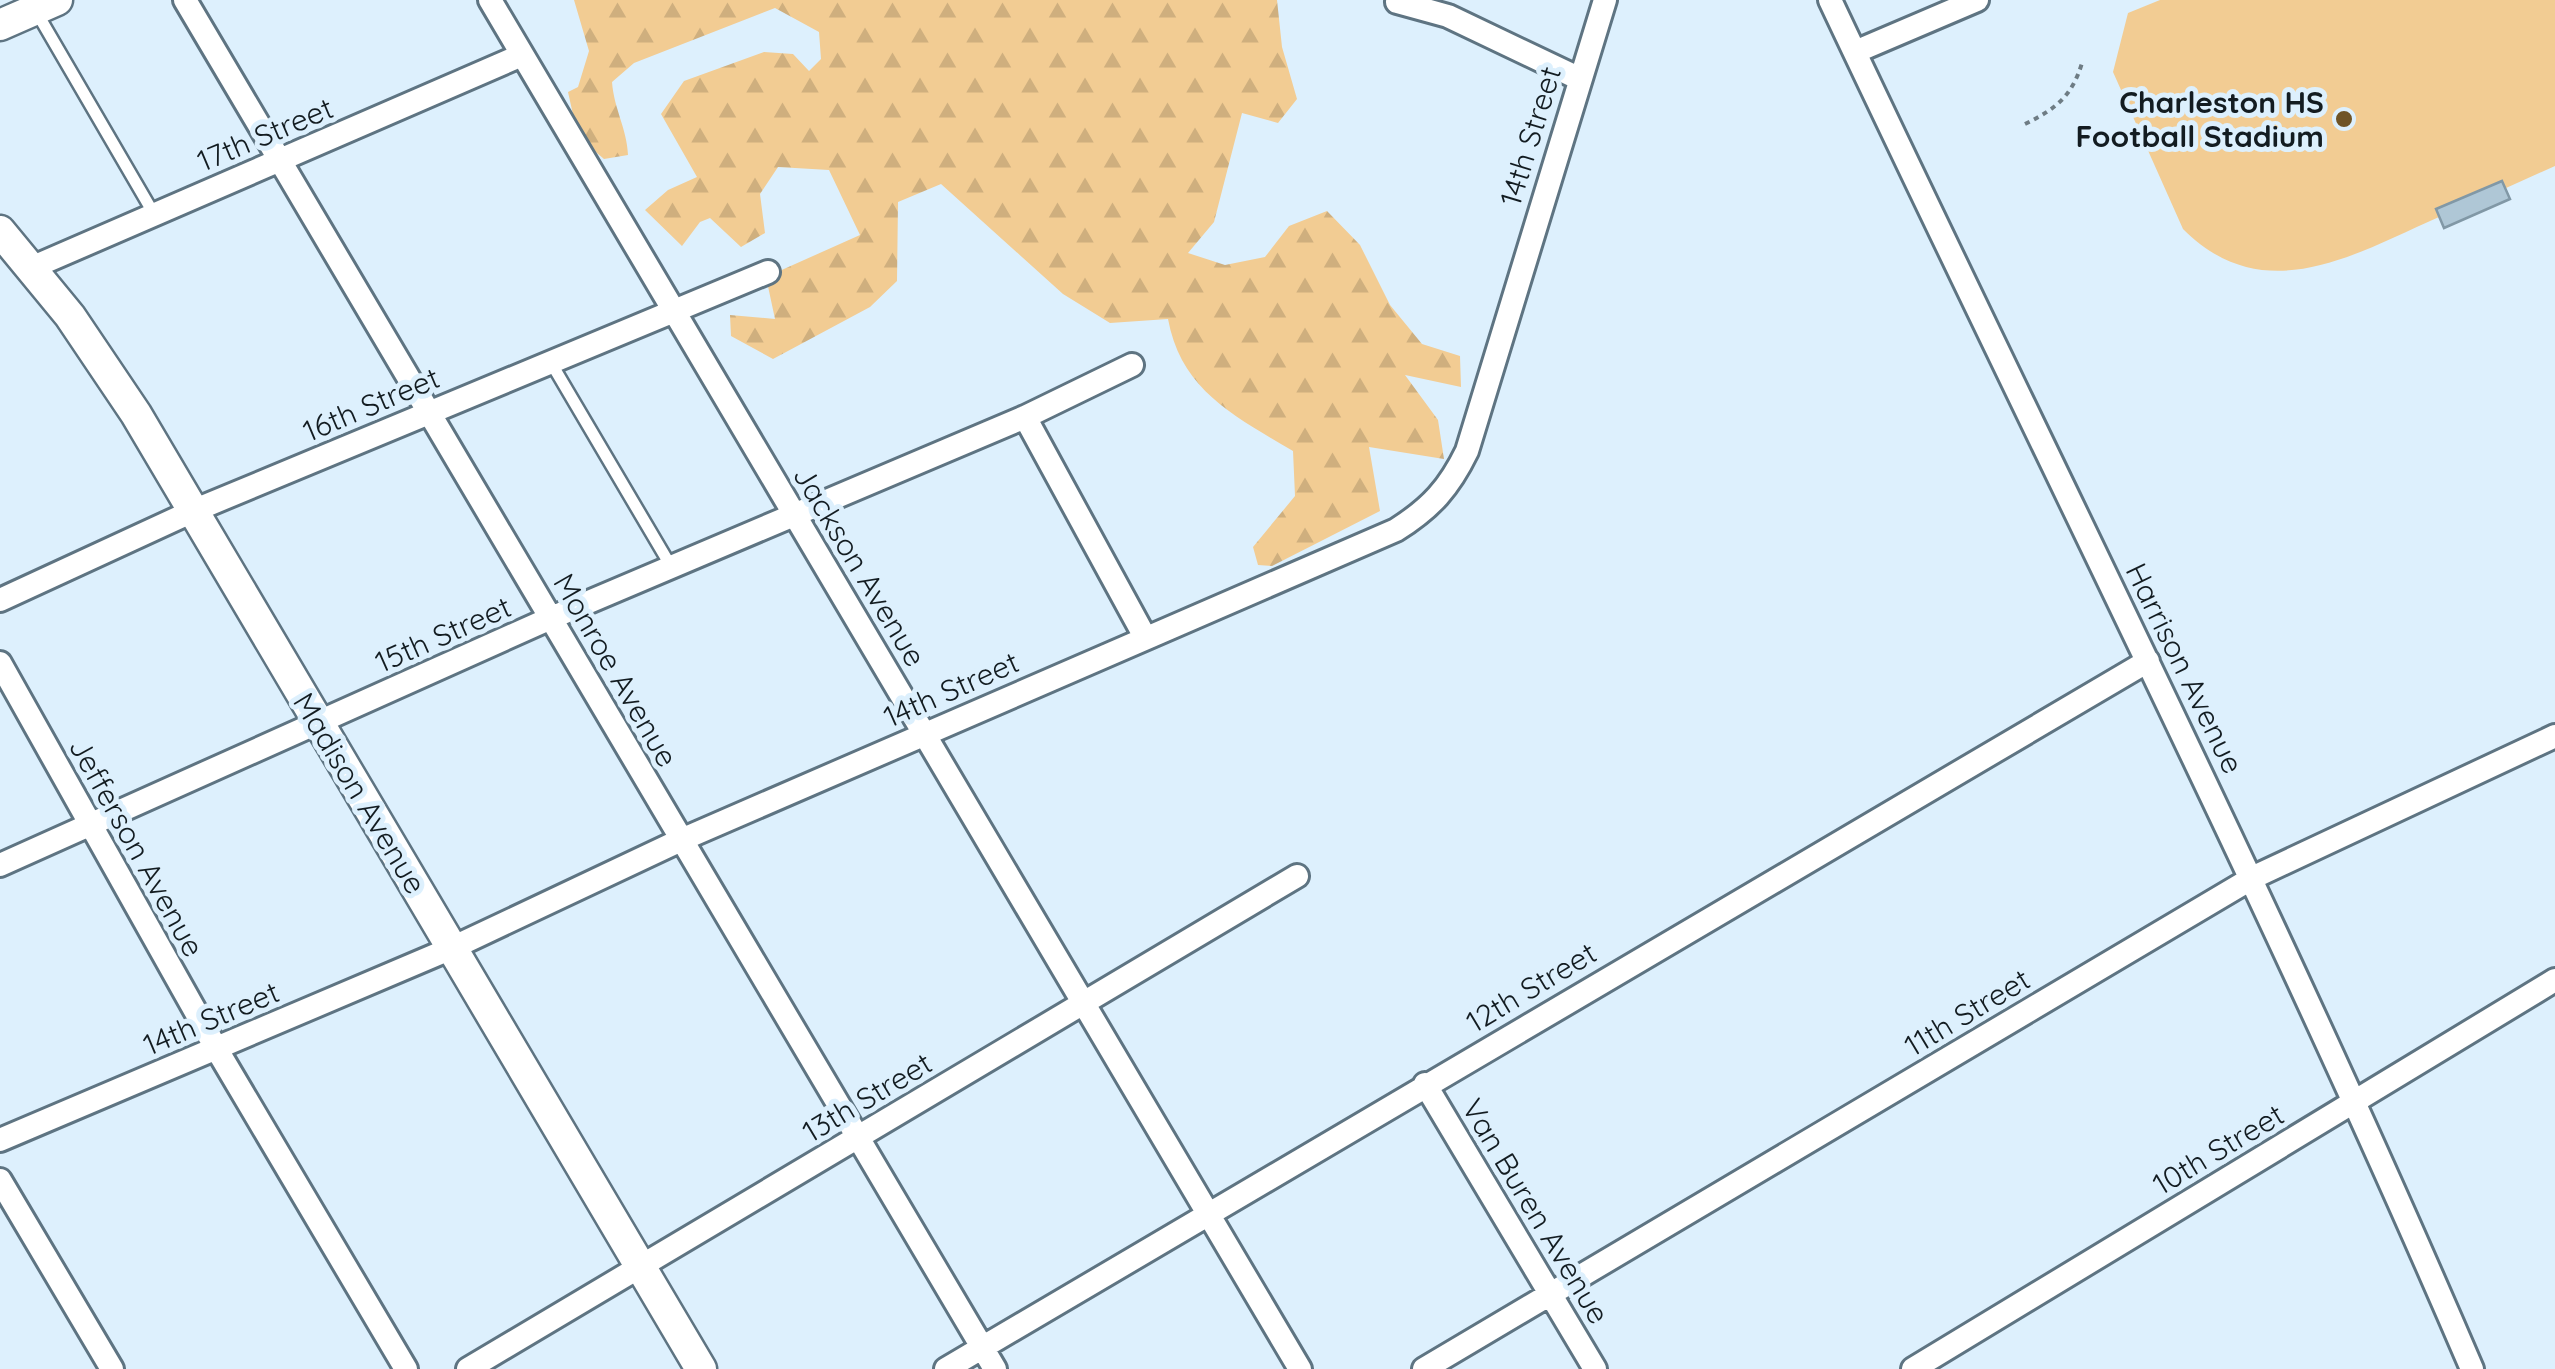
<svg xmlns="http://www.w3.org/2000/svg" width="2555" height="1369" font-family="Quicksand,sans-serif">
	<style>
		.green { fill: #f2cc93 }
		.forest { fill: url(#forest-firs) }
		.building { fill: #afc7d6; stroke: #8198a6; stroke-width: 2.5 }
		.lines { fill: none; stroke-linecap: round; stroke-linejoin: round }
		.lane-casing { stroke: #5e7482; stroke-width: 16 }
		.street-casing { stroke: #5e7482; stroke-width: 28 }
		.secondary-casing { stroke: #5e7482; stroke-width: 35 }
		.path { stroke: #6e7c84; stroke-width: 4; stroke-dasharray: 5 5; stroke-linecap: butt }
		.lane { stroke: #fff; stroke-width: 11 }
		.street { stroke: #fff; stroke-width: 22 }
		.secondary { stroke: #fff; stroke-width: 30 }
		.poi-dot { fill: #6f5426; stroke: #ddf0fd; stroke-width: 4 }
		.labels { text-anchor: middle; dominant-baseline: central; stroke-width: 10; stroke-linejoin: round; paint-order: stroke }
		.poi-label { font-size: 30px; font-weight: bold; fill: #131c21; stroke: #ddf0fd; text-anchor: end }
		.street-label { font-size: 30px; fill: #131c21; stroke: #ddf0fd }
	</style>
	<defs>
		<pattern id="forest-firs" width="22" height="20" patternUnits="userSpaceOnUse" patternTransform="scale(2.5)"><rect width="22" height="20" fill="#f2cc93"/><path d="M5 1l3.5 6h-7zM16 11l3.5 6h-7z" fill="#cfaf7e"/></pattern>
	</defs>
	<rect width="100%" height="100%" fill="#ddf0fd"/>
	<path class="green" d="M2160,0H2555V166L2506,188L2510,199L2444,228L2439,217C2353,255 2264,310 2183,229L2113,72L2128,13Z"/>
	<path class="forest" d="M574,0H1277L1282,47L1297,99L1278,123L1242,113L1214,222L1188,253L1225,265L1265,257L1289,226L1327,211L1360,245L1390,305L1422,344L1460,356L1461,387L1405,375L1438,420L1444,459L1369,447L1380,511L1272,566L1258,565L1253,547L1295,496L1293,451C1234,416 1181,390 1168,319L1110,323L1063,294L941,184L898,202L897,281L870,307L773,359L731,336L730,315L775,319L766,277L860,235L829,170L778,167L760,194L765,233L741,247L710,218L700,222L682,246L645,210L668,190L697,177L661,114L684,81L764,52L793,54L809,71L821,59L819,32L775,8L634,63L612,82C614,109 627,129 628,155L604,159L578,137L568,92L578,87L589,51Z"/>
	<path class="building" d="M2502,181L2510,199L2444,228L2436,209Z"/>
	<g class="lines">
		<g class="lane-casing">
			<path id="lane" d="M37,13L154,214
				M550,361L672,568"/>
		</g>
		<g class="street-casing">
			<path id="street" d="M185,0L995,1369
				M490,0L1300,1369
				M1830,0C2045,456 2273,905 2472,1369
				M1397,2L1448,16L1578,78
				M1855,52L1977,0
				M31,268L522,55
				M1025,417L1145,637
				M0,600L193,511L768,272
				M0,663L216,1048L406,1369
				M0,865L551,618L1025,417L1132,365
				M1425,1084L1595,1369
				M0,1140L452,948L681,840L1396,530C1431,508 1449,488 1467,451L1605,0
				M0,1180L112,1369
				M468,1369L1297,876
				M946,1369L2148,661
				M1424,1369L2254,877L2555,736
				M1913,1369L2555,980"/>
		</g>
		<g class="secondary-casing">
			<path id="secondary" d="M0,25L57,0
				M0,231L70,316L136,414L701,1369"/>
		</g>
		<path class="path" d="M2025,124C2056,109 2072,96 2082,63"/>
		<use href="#lane" class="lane"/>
		<use href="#street" class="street"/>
		<use href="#secondary" class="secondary"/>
	</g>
	<circle class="poi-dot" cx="2344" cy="119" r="10"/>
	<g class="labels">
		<g class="poi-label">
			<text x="2324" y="102">Charleston HS<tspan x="2324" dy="34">Football Stadium</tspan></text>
		</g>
		<g class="street-label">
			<text transform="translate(265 134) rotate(-23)">17th Street</text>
			<text transform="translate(1530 136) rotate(-73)">14th Street</text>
			<text transform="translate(371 404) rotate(-23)">16th Street</text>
			<text transform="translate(860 566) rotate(59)">Jackson Avenue</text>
			<text transform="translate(443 634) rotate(-24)">15th Street</text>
			<text transform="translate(2185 668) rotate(64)">Harrison Avenue</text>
			<text transform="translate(616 670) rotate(60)">Monroe Avenue</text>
			<text transform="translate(951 689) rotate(-24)">14th Street</text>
			<text transform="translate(360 793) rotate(59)">Madison Avenue</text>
			<text transform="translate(137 847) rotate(61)">Jefferson Avenue</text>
			<text transform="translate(1531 987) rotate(-31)">12th Street</text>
			<text transform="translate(1967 1012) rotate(-31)">11th Street</text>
			<text transform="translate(211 1018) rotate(-23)">14th Street</text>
			<text transform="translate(867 1097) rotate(-31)">13th Street</text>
			<text transform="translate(2218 1149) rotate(-31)">10th Street</text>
			<text transform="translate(1536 1211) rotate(59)">Van Buren Avenue</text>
		</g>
	</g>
</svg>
